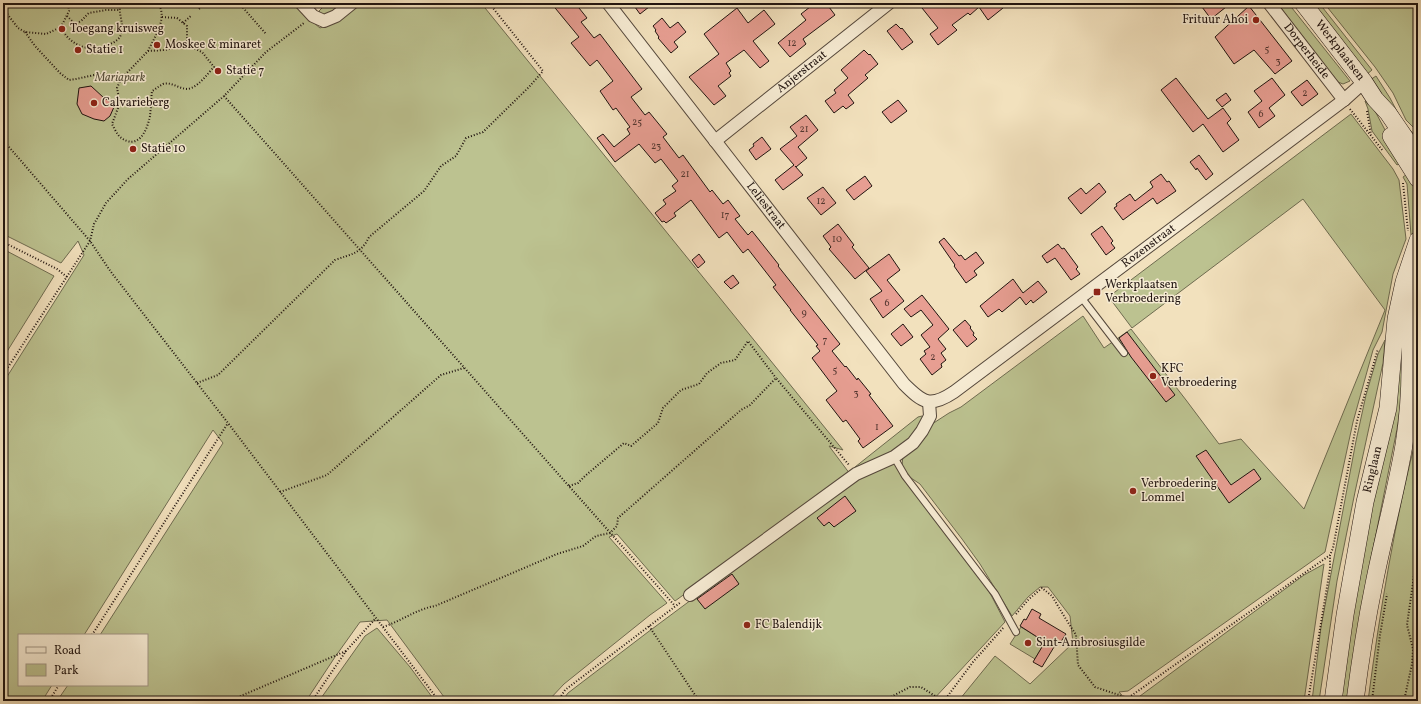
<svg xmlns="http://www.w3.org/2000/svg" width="1421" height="704" font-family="Vollkorn,serif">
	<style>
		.green { fill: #bcc290; stroke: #6e6b50 }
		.building { fill: #e79e92; stroke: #201410 }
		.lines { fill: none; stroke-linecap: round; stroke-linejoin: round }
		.lane-casing { stroke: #54473b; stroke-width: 8 }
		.street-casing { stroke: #54473b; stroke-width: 14 }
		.secondary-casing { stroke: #201410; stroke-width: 18 }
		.path { stroke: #201410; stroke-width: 2; stroke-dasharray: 1 2; stroke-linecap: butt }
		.lane { stroke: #f7ecd4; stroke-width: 6 }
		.street { stroke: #f7ecd4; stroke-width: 12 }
		.secondary { stroke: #f7ecd4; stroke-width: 17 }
		.poi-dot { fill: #8f2418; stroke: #f7ecd4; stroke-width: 1.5 }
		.labels { text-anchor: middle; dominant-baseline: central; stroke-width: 3; stroke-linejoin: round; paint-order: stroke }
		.number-label { font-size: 10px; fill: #523630 }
		.poi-label { font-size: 12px; fill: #201410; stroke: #f7ecd4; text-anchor: start }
		.street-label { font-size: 12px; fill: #201410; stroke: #f7ecd4 }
		.park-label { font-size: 12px; font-style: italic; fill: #57513d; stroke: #f7ecd4 }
	</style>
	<rect width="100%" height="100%" fill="#f2e1bd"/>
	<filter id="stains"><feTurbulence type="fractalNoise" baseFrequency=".005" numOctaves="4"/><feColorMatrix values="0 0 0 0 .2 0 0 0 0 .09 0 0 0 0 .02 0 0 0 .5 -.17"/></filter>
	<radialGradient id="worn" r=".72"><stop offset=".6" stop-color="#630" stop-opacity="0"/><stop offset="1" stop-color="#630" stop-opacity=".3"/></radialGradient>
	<path class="green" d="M3,3H293L303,14L320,28L330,24L319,11L327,3H481L843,450L829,446L850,474L675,601L617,534L609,537L667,603L650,615L564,684L548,701H447L387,620L360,622L335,657L306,701H57L68,685H147V635H100L223,443L213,430L84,635H19V685H52L42,701H3V383L84,255L78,241L61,263L3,234Z
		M1277,3H1288L1350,81L1343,84L1338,82Z
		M1310,3H1319L1372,70L1366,75Z
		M1324,3H1418V132L1406,120L1393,93L1375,67Z
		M1376,76L1390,98L1402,121L1418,139V151L1370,80Z
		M1365,101L1369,103L1375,111L1402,162L1397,165L1372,131L1368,109Z
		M1351,114L1393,169L1399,180L1406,239L1393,274L1382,332L1373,350L1353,422L1325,552L1128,691L1119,692L1127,701L1136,699L1304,575L1324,564L1304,701H963L960,699L995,656L1030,684L1073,643L1070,616L1048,587H1040L1028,597L1012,616L980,564L962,539L920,484L908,476L902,467L903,454L929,426L949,413L961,407L1083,316L1104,348L1131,329L1186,400L1219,444L1241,439L1304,509L1385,310L1303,199L1132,328L1111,300V295Z
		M1410,172L1416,182L1418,188L1415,206L1418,217V229L1415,238L1411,235L1407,184L1403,177Z
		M3,249L54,276L3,358Z
		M1417,252L1418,267L1409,295L1406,315L1404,337L1402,395L1397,429L1366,584L1348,701H1339L1358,578L1357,575L1368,519L1393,411L1402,307L1405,290Z
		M1385,340L1383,363L1355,492L1337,581L1319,701H1312L1321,627L1356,441L1366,395L1378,354Z
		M922,416L924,418L912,440L890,455L859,469L855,467L918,417Z
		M1418,431V701H1368C1380,610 1395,519 1418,431Z
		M894,460L902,478L920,494L959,545L991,595L1005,622L932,701H562L568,693L648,632L859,475Z
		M1021,627L1045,642L1035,659L1010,644Z
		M377,628L410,667L435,701H319L365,636Z"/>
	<path class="building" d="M551,3H575L587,18L581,22L594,38L600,34L642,89L631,97L645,115L649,112L667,134L663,137L679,158L683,155L710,192L712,190L723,204L728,200L740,216L735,219L748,235L752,231L779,265L778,266L840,344L832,351L845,367L846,366L857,380L858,378L871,394L869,395L893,426L863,448L858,441L860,439L846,420L843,422L826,400L837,391L812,358L820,351L816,346L818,345L790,310H791L773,287L776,285L748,249L743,253L727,232L719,238L691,200L674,213L676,216L666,223L664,221L662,222L655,213L666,204L663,200L676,191L672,186L678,181L661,159L655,163L639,144L615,162L597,138L603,134L614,147L630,134L627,129L630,127L616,108L613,110L600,91L613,81L597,60L590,66L571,43L579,37Z
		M632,3H654L640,14Z
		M815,3H826L835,15L803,39L806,44L790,57L778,43L806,20L801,14Z
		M918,3H999L1003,8L988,20L979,7L970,15L968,13L952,25L957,30L938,45L930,34L938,28Z
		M1199,3H1231L1211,19Z
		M1249,6L1292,61L1275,74L1254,50L1234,64L1215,37Z
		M737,8L748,23L764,10L775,24L753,41L769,61L760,68L744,50L726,63L731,71L729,73L731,76L718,86L726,96L714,105L689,77L719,54L704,34Z
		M662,18L670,28L678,22L686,32L674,42L678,47L671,53L658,38L659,37L655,31L656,30L653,26Z
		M896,24L901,29L902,28L913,42L902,50L887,31Z
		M864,50L869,55L870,54L878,64L865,75L868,78L848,95L854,103L846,109L843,106L834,113L825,101L836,93L834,90L848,78L841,70Z
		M1176,78L1208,119L1223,108L1231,119L1227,123L1239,140L1223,152L1203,124L1193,132L1161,90Z
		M1272,78L1285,95L1269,108L1275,116L1259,128L1248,112L1262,101L1254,91Z
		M1307,80L1318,94L1302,106L1291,92Z
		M91,86L104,98L111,102L114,107L110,116L104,121L94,119L82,114L77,104L79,88Z
		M1226,93L1231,100L1222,107L1216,100Z
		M898,100L907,111L891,123L882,112Z
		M806,115L818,130L798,147L807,158L796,167L795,166L803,175L783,190L775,180L794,165L780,149L797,136L790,127Z
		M762,137L771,149L756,160L749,150L754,146L753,144Z
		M1199,155L1213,174L1206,180L1197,168L1196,170L1190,162Z
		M1161,174L1167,182L1169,181L1176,191L1157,204L1153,198L1123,220L1114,208L1117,206L1116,204L1130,194L1135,201L1153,187L1150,182Z
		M865,176L872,186L854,200L846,190Z
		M1099,183L1106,192L1081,214L1068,198L1081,188L1086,194Z
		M823,187L836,203L821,215L807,198Z
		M838,224L854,245L852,247L869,268L855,279L829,249L831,247L823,236Z
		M1102,226L1113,241L1111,243L1115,248L1106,255L1091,234Z
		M944,238L959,256L961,255L965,260L976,252L984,263L974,271L977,275L966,283L954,266L955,265L939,242Z
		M1058,244L1062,249L1064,248L1078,267L1076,269L1080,274L1071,280L1055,258L1047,263L1042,256Z
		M699,254L705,262L698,268L692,260Z
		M889,254L900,270L887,280L904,301L883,318L870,299L882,291L866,271Z
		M733,275L739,283L731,289L724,282Z
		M1013,279L1023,293L1038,281L1047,292L1033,303L1031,300L1026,305L1020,297L1002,312L999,309L988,317L980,306Z
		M922,295L949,329L938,339L946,349L941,353L946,360L941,364L942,367L932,375L920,359L926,354L924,351L930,347L921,335L933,325L921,310L911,317L904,309Z
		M965,320L971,327L970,328L974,333L973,335L977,339L967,347L953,330Z
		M903,324L913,337L901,346L891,334Z
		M1127,332L1175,395L1166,402L1131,357L1119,338Z
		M1206,450L1231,485L1254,469L1261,479L1229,503L1196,456Z
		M845,496L856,511L834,527L829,522L824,526L817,518Z
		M732,574L739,584L705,609L697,599Z
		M1032,609L1041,614L1039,618L1066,634L1060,643L1057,642L1042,667L1033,662L1045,642L1020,626L1024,619L1026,620Z"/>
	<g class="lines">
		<g class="lane-casing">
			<path id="lane" d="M1081,297L1124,353
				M894,457L905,476L995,594L1016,632"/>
		</g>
		<g class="street-casing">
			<g id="street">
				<path d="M301,3L313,16L324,21L336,16L352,3"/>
				<path id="s1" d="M608,3L904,384C923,403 930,408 954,392L1344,100L1364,82"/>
				<path id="s2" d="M1269,3L1344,100"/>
				<path id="s3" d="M715,141L889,3"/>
				<path d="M690,595L856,474L894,457L913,443L922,431L930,416L929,402"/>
			</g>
		</g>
		<g class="secondary-casing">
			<g id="secondary">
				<path id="s4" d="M1303,3L1364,82L1375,99L1388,113L1418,157"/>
				<path d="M1391,136L1418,179"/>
				<path id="s5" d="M1333,701L1345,615L1365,502L1388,408L1396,319L1404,282L1418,240"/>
				<path d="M1355,701C1360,662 1366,623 1374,584C1383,538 1396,492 1404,445C1408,419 1410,393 1410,367C1411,337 1409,308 1418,279"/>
			</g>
		</g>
		<path class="path" d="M239,3L266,34
			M3,6L8,15L18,28L25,32L46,34L61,27L69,11L68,3
			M199,9L206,3
			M67,16L74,23C82,23 84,17 89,13L106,10H119
			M162,17L177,18L187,26V45
			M183,23L192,15
			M62,29C71,47 92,53 110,44C115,42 120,39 121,34C125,23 117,14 121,3
			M25,32L35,46L60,73L69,80L76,79L99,74L112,81L121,79L117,88L119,98L118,108L112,124C114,128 117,134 120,137C138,151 147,131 150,116C151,108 151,99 152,91C156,89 159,86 163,84C173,81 182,92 191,88C200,85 208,73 214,67L202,52L187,45L165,50L148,51L121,79
			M148,51C155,36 168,18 158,3
			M224,96L675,606
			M1350,109L1383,151
			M1367,111L1371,135
			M3,140L90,241L111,272L228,423L439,701
			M1403,183L1408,231
			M3,242L57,269L67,277
			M3,375L90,241L94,224L106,203L128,179L224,96L266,52L304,23
			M197,383L218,375L335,260C351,254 361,254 369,237L424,191L441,166L456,156L466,138L483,132L529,87L543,71L489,3
			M569,486L578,483L585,476L624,443L631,446L658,423L663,408L681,390L699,384L707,373L721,363L735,360L748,341L776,378
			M280,492L327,475L441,375L464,368
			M1016,614L1029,599L1042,588L1052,596L1064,616L1076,635L1078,665L1095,687L1128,698L1330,555
			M649,626L699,701
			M383,627C401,621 417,609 435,606L557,554L583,546L596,536L610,533L617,526L618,518L741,410L750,405L776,378L849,465
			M92,635L228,423
			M49,701L59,685
			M229,701L346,651
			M312,701L346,651L376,618
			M558,701L565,690L681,602
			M883,701L910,687H921L943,701
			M944,701L973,662L1004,627
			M1308,701L1330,569V555L1333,548L1357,421L1378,349
			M1372,701L1380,635L1387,594
			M1404,701L1412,664L1413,649L1407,625L1416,561L1418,556"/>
		<use href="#lane" class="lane"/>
		<use href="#street" class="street"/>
		<use href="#secondary" class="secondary"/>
	</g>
	<g class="poi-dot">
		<circle cx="1256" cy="20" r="4"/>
		<circle cx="62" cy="29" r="4"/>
		<circle cx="157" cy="45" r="4"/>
		<circle cx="78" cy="50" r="4"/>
		<circle cx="218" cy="71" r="4"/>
		<circle cx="94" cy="103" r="4"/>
		<circle cx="133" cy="149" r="4"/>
		<rect x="1093" y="288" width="8" height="8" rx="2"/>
		<circle cx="1153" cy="376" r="4"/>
		<circle cx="1133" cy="491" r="4"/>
		<circle cx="747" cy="625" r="4"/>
		<circle cx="1028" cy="643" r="4"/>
	</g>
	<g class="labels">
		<g class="number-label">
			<text x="792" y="43">12</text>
			<text x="1267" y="49">5</text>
			<text x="1278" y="61">3</text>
			<text x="1305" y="93">2</text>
			<text x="1261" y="114">6</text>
			<text x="637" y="122">25</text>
			<text x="804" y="129">21</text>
			<text x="656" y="146">23</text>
			<text x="685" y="174">21</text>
			<text x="821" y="201">12</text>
			<text x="725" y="215">17</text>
			<text x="837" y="239">10</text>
			<text x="887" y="303">6</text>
			<text x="804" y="313">9</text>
			<text x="825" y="340">7</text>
			<text x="933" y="357">2</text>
			<text x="835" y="370">5</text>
			<text x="856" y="393">3</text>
			<text x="877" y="427">1</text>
		</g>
		<g class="poi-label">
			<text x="1248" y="20" text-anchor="end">Frituur Ahoi</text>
			<text x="70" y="29">Toegang kruisweg</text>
			<text x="165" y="45">Moskee &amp; minaret</text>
			<text x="86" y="50">Statie 1</text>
			<text x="226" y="71">Statie 7</text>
			<text x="102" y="103">Calvarieberg</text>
			<text x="141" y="149">Statie 10</text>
			<text x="1105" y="285">Werkplaatsen<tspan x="1105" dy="14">Verbroedering</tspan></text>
			<text x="1161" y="369">KFC<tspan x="1161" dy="14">Verbroedering</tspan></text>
			<text x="1141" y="484">Verbroedering<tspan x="1141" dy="14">Lommel</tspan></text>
			<text x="755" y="625">FC Balendijk</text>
			<text x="1036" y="643">Sint-Ambrosiusgilde</text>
		</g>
		<g class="street-label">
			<text stroke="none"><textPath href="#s2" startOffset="61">Dorperheide</textPath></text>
			<text stroke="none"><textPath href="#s4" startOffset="60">Werkplaatsen</textPath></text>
			<text stroke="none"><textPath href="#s3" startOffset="111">Anjerstraat</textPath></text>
			<text stroke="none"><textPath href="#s1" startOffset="257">Leliestraat</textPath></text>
			<text stroke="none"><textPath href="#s1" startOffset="784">Rozenstraat</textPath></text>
			<text stroke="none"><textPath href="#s5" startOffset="235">Ringlaan</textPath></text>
		</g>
		<g class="park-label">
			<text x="120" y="78">Mariapark</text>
		</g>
	</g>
	<rect width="1421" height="704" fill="none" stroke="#f2e1bd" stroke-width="16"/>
	<rect x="4" y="4" width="1413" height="696" fill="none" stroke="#201410" stroke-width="2"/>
	<rect x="8" y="8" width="1405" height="688" fill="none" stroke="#201410"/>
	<rect x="18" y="634" width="130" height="52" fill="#f7ecd4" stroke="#a19686"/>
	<rect x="26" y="647" width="20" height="6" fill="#f7ecd4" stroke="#a19686"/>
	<text x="54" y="654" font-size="12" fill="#201410">Road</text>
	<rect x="26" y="664" width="20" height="12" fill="#bcc290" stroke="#a19686"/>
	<text x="54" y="674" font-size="12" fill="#201410">Park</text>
	<rect width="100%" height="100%" filter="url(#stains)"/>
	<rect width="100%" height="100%" fill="url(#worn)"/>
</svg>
